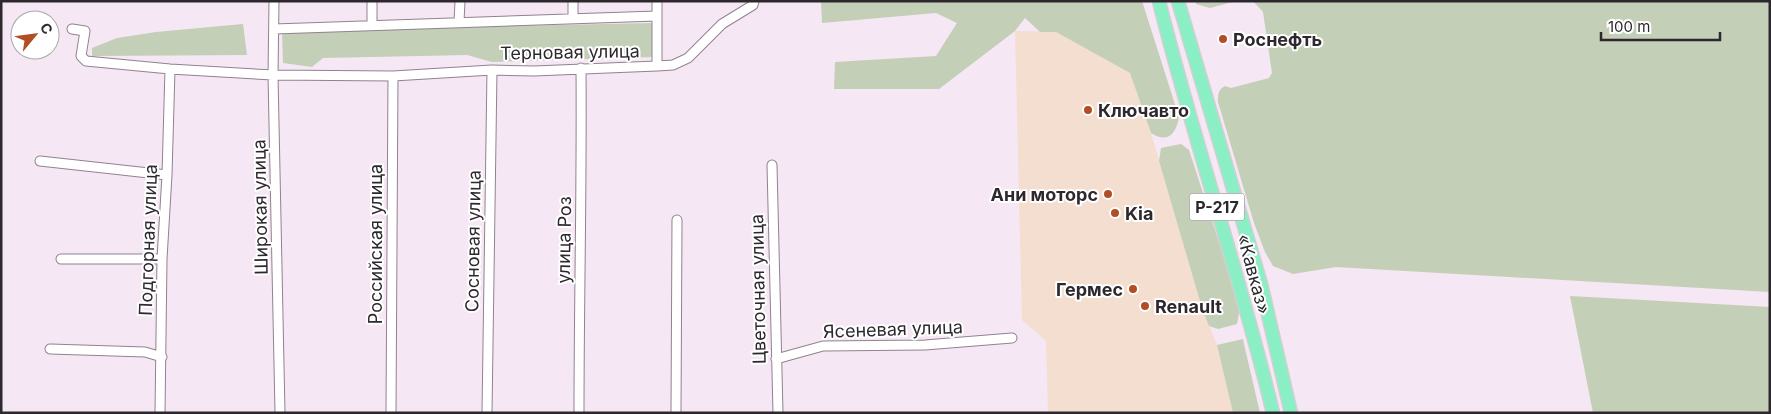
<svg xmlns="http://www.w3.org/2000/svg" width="1771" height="414" font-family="Inter,sans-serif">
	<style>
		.commercial { fill: #f3ded0 }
		.green { fill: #c4cfb7 }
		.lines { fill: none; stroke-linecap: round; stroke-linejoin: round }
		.minor-casing { stroke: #90838f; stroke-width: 11 }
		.highway-casing { stroke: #d1d0d1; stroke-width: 15 }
		.minor { stroke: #fff; stroke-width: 9 }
		.highway { stroke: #8aefc4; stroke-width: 12 }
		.poi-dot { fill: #b34d23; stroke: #fff; stroke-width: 2 }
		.labels { text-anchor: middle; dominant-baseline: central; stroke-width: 4; stroke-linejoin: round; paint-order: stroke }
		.shield { fill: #fff; stroke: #6c686c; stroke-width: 1 }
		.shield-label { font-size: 16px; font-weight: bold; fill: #2d282d }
		.poi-label { font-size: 18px; font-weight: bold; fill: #2d282d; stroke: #fff; text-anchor: start }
		.street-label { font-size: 18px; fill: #2d282d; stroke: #fff }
	</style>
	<rect width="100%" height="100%" fill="#f5e7f4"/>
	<path class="commercial" d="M1015,31L1056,32L1130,73L1151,133L1202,308L1217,345L1233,413H1048L1046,341L1022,320Z"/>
	<path class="green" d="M821,1H1142L1179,117C1176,134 1168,144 1151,133L1130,73L1056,32H1040L1025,18L1015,31L939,89H834L835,62L936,56L957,23L936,13L822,23Z
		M1195,1H1236L1210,8L1196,4Z
		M1253,1H1770V292L1336,267L1293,274L1273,266L1265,252L1254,223L1218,102C1218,94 1218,90 1225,86L1231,88L1269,78L1272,73L1263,12Z
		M652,23L653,57L492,62L467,55L323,58L312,67L283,63L282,31Z
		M243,24L247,55L92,56V48L117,38L156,32Z
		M1181,144L1189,150L1237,297L1239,313L1237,324L1218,329L1209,326L1202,308L1159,161L1161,148Z
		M1570,296L1770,307V413H1593Z
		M1243,339L1244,344L1260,413H1233L1217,345Z"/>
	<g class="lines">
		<g class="minor-casing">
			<path id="minor" d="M274,1L273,75L280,413
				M372,1V25
				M573,1V19
				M657,16V1
				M459,22L460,1
				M72,29L85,31L81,56L86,61L170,69L273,75L393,76L492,70L534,71L657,66V16L274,29
				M657,66L673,65L688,58L722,24L753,5L754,1
				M40,161L167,175
				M772,165L778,413
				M61,259H162
				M50,349L145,352L162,357
				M776,359L823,346L925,345L1012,338
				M160,413L162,259L167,175L170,69
				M391,413L393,76
				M487,413L492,70
				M579,413C579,298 582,183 581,68
				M676,413L677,220"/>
		</g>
		<g class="highway-casing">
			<path id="highway" d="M1159,1C1193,139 1240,274 1273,413
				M1178,1L1261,284L1291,413"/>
		</g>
		<use href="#minor" class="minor"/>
		<use href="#highway" class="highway"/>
	</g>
	<g class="poi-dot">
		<circle cx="1223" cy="39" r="5"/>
		<circle cx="1088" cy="110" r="5"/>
		<circle cx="1108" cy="194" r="5"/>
		<circle cx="1115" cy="213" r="5"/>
		<circle cx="1133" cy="289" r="5"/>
		<circle cx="1145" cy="306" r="5"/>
	</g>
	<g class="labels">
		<rect class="shield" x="1189.5" y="193.5" width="55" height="27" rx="4"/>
		<g class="shield-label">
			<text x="1217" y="207">Р-217</text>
		</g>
		<g class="poi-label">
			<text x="1233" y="39">Роснефть</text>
			<text x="1098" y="110">Ключавто</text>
			<text x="1098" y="194" text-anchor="end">Ани моторс</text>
			<text x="1125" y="213">Kia</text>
			<text x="1123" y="289" text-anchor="end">Гермес</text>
			<text x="1155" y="306">Renault</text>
		</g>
		<g class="street-label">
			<text transform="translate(570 52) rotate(-1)">Терновая улица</text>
			<text transform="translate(260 207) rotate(-91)">Широкая улица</text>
			<text transform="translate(148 240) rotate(-88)">Подгорная улица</text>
			<text transform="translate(564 240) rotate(-89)">улица Роз</text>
			<text transform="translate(473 241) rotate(-89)">Сосновая улица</text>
			<text transform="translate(375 244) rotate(-90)">Российская улица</text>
			<text transform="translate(1254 274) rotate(75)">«Кавказ»</text>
			<text transform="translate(758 289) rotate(-91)">Цветочная улица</text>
			<text transform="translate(893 329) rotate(-2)">Ясеневая улица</text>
		</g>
	</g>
	<rect width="1771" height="414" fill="none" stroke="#2d282d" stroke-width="5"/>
	<g transform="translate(35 35) rotate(61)"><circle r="24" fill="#ffffff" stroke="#aba9ab"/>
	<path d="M0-4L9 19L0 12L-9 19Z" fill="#b34d23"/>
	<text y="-8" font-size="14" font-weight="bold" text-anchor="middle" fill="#2d282d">С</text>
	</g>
	<path d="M1601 32v8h119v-8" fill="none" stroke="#2d282d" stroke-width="2.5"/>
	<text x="1608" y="32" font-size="15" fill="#2d282d" stroke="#ffffff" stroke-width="4" paint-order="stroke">100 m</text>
</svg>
